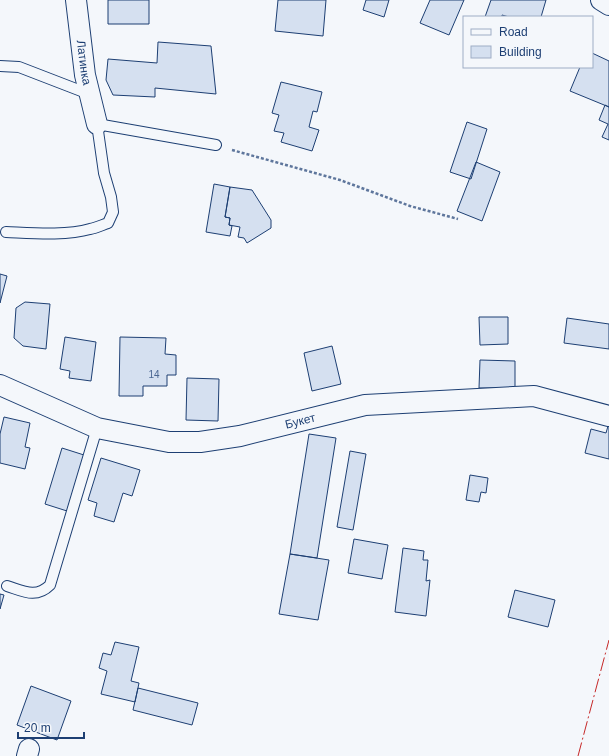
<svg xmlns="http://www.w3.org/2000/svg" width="609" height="756" font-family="Arial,sans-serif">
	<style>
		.building { fill: #d5e0f0; stroke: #1d3f73 }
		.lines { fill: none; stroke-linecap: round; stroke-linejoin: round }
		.lane-casing { stroke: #1d3f73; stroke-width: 12 }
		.street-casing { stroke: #1d3f73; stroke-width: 22 }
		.path { stroke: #5e769c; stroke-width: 2.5; stroke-dasharray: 3 2; stroke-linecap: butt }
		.lane { stroke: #f4f7fb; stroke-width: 10 }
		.street { stroke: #f4f7fb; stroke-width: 20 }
		.power { stroke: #c62828; stroke-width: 1; stroke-dasharray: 14 3 2 3; stroke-linecap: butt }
		.labels { text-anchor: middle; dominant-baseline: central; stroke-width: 3; stroke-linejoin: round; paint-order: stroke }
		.number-label { font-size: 10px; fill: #4b6792 }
		.street-label { font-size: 12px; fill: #1d3f73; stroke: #f4f7fb }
	</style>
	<rect width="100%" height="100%" fill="#f4f7fb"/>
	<path class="building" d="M108,0H149V24H108Z
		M278,0H326L323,36L275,31Z
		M366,0H389L384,17L363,10Z
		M430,0H464L449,35L420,23Z
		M491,0H546L541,17H509L502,15V17H485Z
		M158,42L211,46L216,94L155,88V97L113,95L106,80L108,59L157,63Z
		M592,53L609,61V107L570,91L580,67H592Z
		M281,82L322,92L317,112L313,111L309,127L319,130L312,151L281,142L284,133L274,131L279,115L272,113Z
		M605,105L609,107V140L602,137L608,124L599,120Z
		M467,122L487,129L471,179L450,172Z
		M476,162L500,172L482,221L457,211Z
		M214,184L230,187L225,217L230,218L229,225L232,226L230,236L206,232Z
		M230,187L252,190L271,220V228L247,243L244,238L238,237L240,227L229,225L230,218L225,217Z
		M0,274L7,276L0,303Z
		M25,302L50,304L46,349L23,346L14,338L16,308Z
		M479,317H508V344L480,345Z
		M567,318L609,324V349L564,343Z
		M65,337L96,342L91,381L69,378L70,371L60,369Z
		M120,337L166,338L165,354L176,355V375H167V386H143V396H119Z
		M332,346L341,384L312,391L304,353Z
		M480,360L515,361V388H479Z
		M187,378L219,379L218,421L186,420Z
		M4,417L30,423L25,447L30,448L25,469L0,463V434Z
		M608,426H609V459L585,453L591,429L606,433Z
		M309,434L336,438L317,558L290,554Z
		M62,448L84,455L67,511L45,504Z
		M350,451L366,454L353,530L337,527Z
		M101,458L140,470L132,496L123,493L114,522L94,516L97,503L88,500Z
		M470,475L488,478L486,493L481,492L479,502L466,500Z
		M354,539L388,545L382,579L348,573Z
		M403,548L424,551L423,560H428L426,581L430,580L426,616L395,612Z
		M290,554L329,560L318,620L279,614Z
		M515,590L555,600L548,627L508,617Z
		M0,594L4,595L0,609Z
		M115,642L139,647L131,681L139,683L135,702L101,694L107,671L99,668L103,653L111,655Z
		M31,686L71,701L57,740L17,725Z
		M138,688L198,703L192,725L133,710Z"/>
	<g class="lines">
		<g class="lane-casing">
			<path id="lane" d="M0,66L19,67L89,94
				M6,232C31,233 66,236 90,229C96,228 102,225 108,223L113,212L111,197L104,173L97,124L216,145
				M7,586C23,591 36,599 50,585L97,428"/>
		</g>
		<g class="street-casing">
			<g id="street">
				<path id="s1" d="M76,0L85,75L97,124"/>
				<path d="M601,0L609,5"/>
				<path id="s2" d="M0,385L97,428L169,442H200L240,436L365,405L534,396L609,416"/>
				<path d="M27,756L29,749"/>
			</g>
		</g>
		<path class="path" d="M232,150L340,180L410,206L458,219"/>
		<use href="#lane" class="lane"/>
		<use href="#street" class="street"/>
		<path class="power" d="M578,756L609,640"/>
	</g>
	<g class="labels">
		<g class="number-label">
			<text x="154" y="374">14</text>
		</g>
		<g class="street-label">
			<text stroke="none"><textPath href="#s1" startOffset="63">Латинка</textPath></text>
			<text stroke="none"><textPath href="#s2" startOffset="313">Букет</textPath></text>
		</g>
	</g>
	<rect x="463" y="16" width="130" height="52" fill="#f4f7fb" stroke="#9eadc5"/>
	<rect x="471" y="29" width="20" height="6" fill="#f4f7fb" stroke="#9eadc5"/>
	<text x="499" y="36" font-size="12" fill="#1d3f73">Road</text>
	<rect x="471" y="46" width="20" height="12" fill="#d5e0f0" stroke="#9eadc5"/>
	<text x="499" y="56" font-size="12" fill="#1d3f73">Building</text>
	<path d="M18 732v6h66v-6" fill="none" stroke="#1d3f73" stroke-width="2"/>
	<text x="24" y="732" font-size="12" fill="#1d3f73" stroke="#f4f7fb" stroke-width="3" paint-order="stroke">20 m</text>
</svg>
